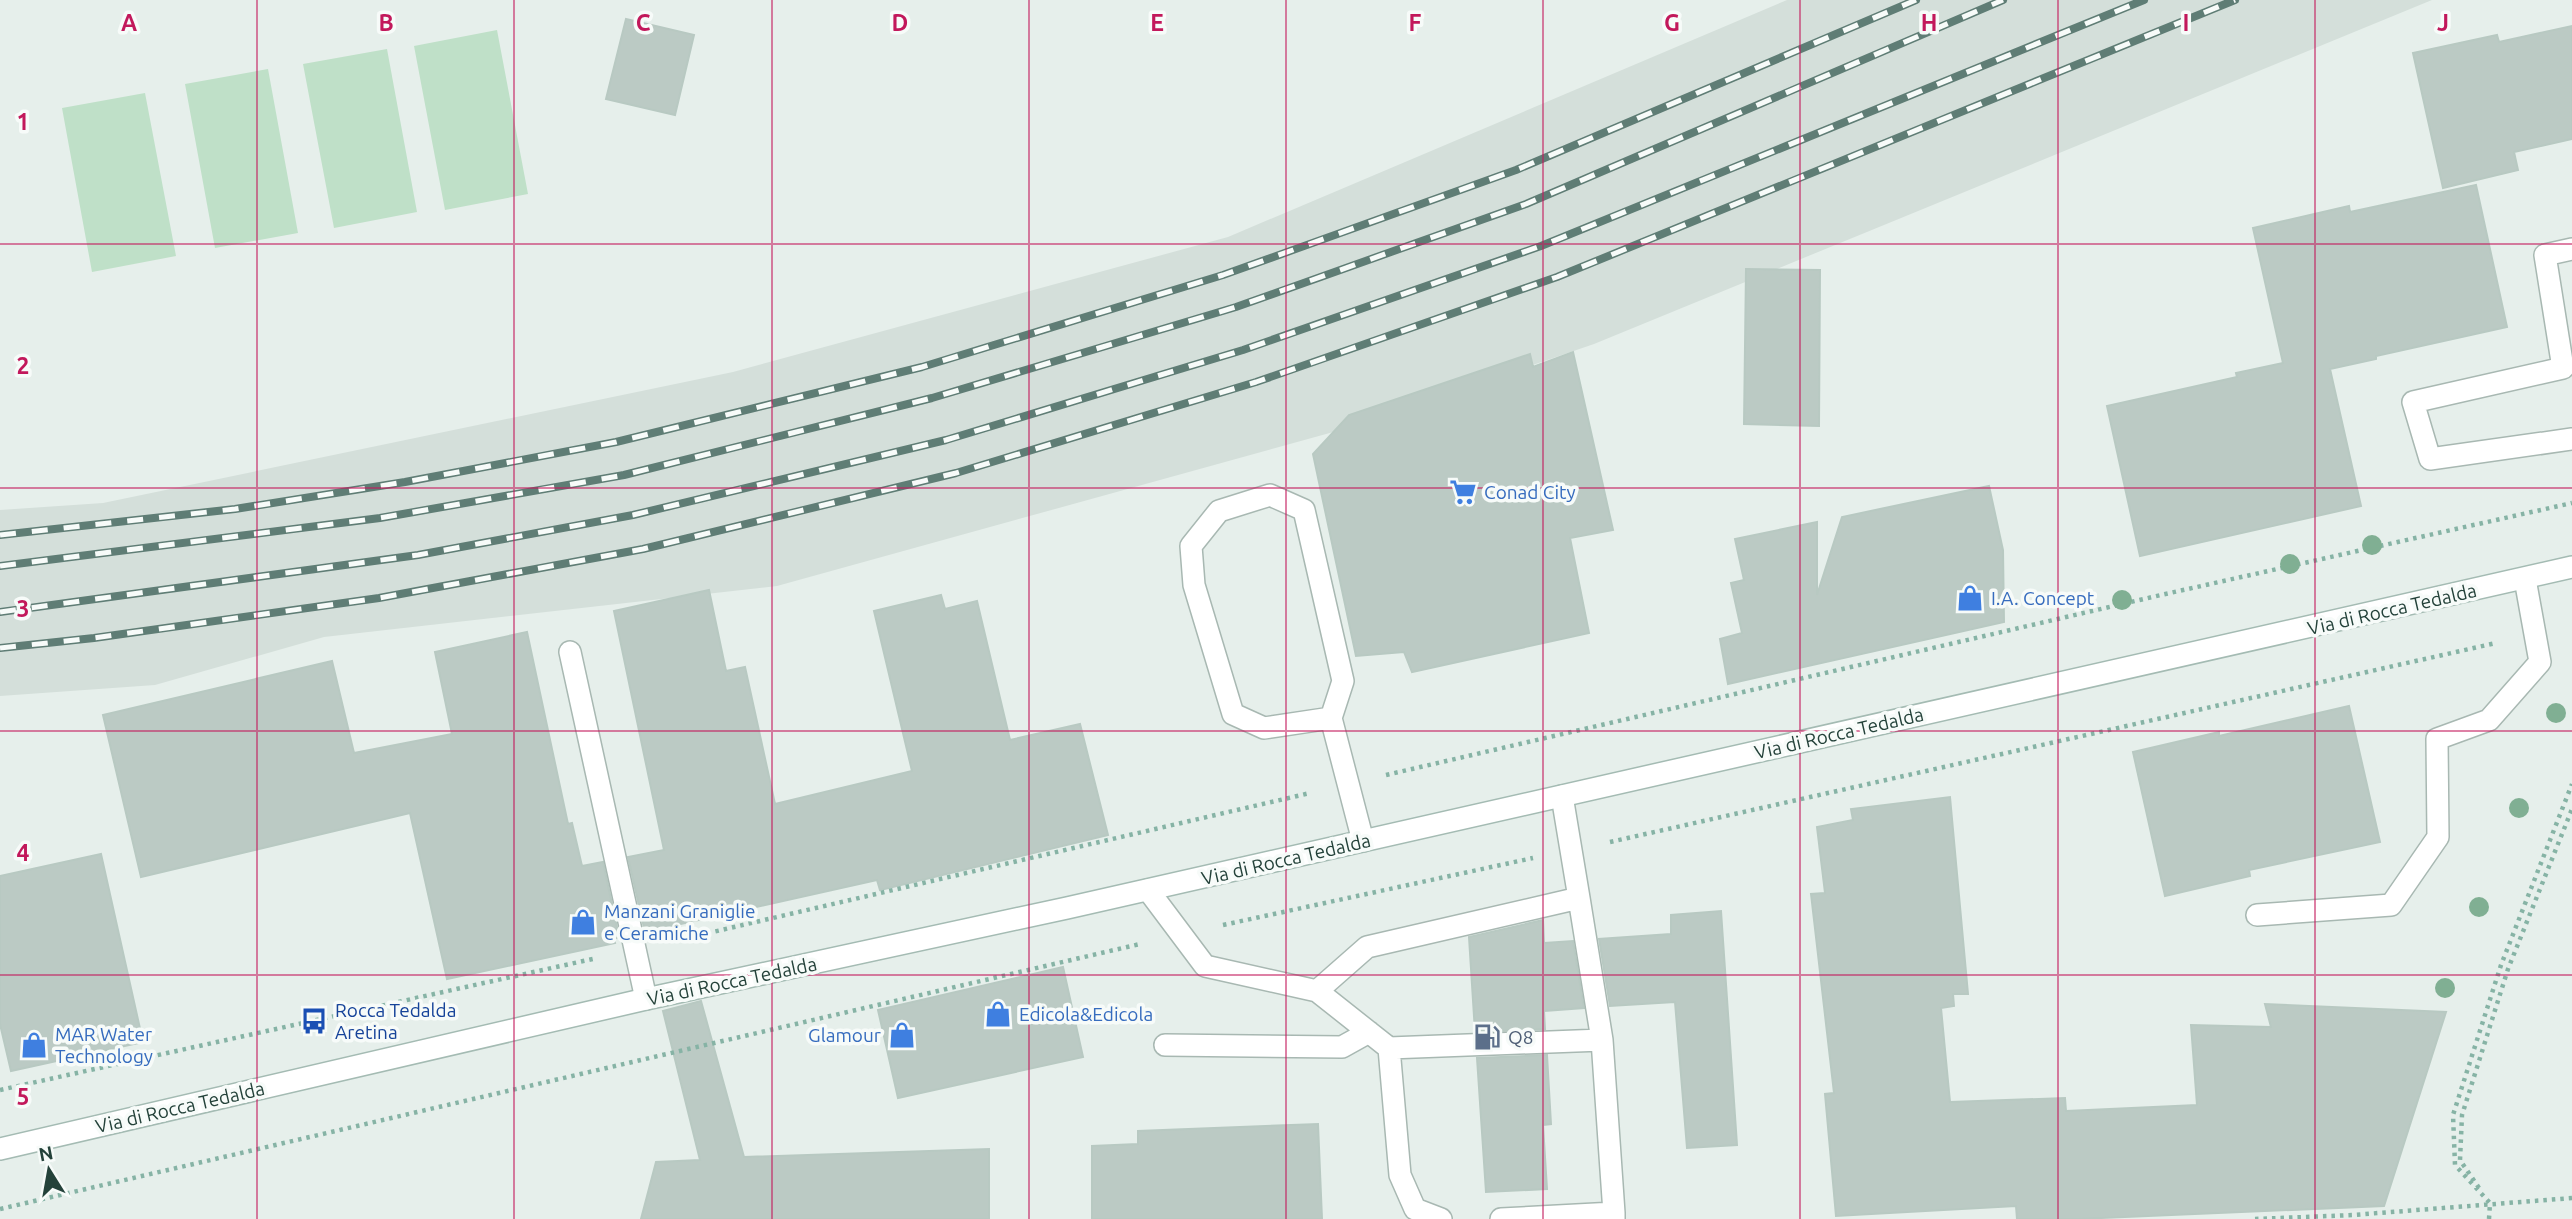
<svg xmlns="http://www.w3.org/2000/svg" width="2572" height="1219" font-family="Ubuntu,sans-serif">
	<style>
		.built { fill: #d4dfda }
		.green { fill: #bfe0c8 }
		.building { fill: #bbcac4; stroke: #b8c9c2; stroke-width: 2 }
		.lines { fill: none; stroke-linecap: round; stroke-linejoin: round }
		.lane-casing { stroke: #a8b8b2; stroke-width: 24 }
		.secondary-casing { stroke: #a4bbb3; stroke-width: 24 }
		.path { stroke: #86b3a5; stroke-width: 4.5; stroke-dasharray: 3.5 5; stroke-linecap: butt }
		.lane { stroke: #fff; stroke-width: 21 }
		.secondary { stroke: #fff; stroke-width: 21 }
		.rail-casing { stroke: #5f7d75; stroke-width: 8 }
		.rail { stroke: #f7fbf9; stroke-width: 5; stroke-dasharray: 16; stroke-linecap: butt }
		.tree { fill: #80af93 }
		.grid { fill: none; stroke: #c2185b; stroke-width: 2; stroke-opacity: 0.55 }
		.labels { text-anchor: middle; dominant-baseline: central; stroke-width: 7; stroke-linejoin: round; paint-order: stroke }
		.shop-label { font-size: 19px; fill: #366cbe; stroke: #f7fbf9; text-anchor: start }
		.street-label { font-size: 19px; fill: #24423a; stroke: #f7fbf9 }
		.transit-label { font-size: 19px; fill: #164399; stroke: #f7fbf9; text-anchor: start }
		.service-label { font-size: 19px; fill: #4e5e75; stroke: #f7fbf9; text-anchor: start }
		.grid-label { font-size: 23px; text-anchor: middle; font-weight: bold; fill: #c2185b; stroke: #f7fbf9; stroke-width: 7; stroke-linejoin: round; paint-order: stroke }
	</style>
	<rect width="100%" height="100%" fill="#e6efeb"/>
	<path class="built" d="M1787,0H2432L1594,344L1355,426L777,586L324,637L155,685L0,696V510L103,503L733,372L1228,237Z"/>
	<path class="green" d="M497,30L528,194L445,210L414,46Z
		M387,49L417,212L334,228L303,64Z
		M268,69L298,233L215,248L185,84Z
		M145,93L176,256L92,272L62,108Z"/>
	<path class="building" d="M626,19L694,35L675,115L606,99Z
		M2572,26V139L2514,152L2518,170L2443,188L2413,53L2497,35L2499,42Z
		M2476,185L2507,327L2376,356V359L2330,369L2361,506L2140,556L2107,406L2237,377L2236,373L2283,363L2253,228L2349,206L2350,212Z
		M1746,269L1820,270L1819,426L1744,424Z
		M1573,352L1613,530L1570,538L1589,633L1412,672L1404,652L1356,656L1313,454L1349,415L1530,354L1533,367Z
		M1989,486L2003,550L2004,622L1728,684L1720,639L1742,633L1731,583L1744,580L1735,539L1817,522V595L1842,517Z
		M709,590L726,671L745,667L775,804L912,771L874,611L941,595L945,609L977,601L1010,740L1080,724L1108,835L880,890L877,880L645,932L628,857L664,850L614,611Z
		M527,632L568,824L572,823L582,866L603,862L619,937L614,939L615,943L447,979L410,813L141,877L103,715L332,661L354,753L452,734L435,652Z
		M2349,706L2380,842L2249,870L2250,876L2165,896L2133,752L2219,732V736Z
		M1950,797L1968,994H1953L1954,1006L1941,1008L1950,1102L2065,1098L2066,1111L2197,1105L2191,1025L2271,1027L2265,1004L2446,1012L2384,1206L2078,1219H2017L2016,1206L1836,1216L1825,1094L1834,1093L1811,894L1825,893L1817,827L1853,820L1851,809Z
		M101,854L143,1042L11,1071L0,1024V876Z
		M1721,911L1737,1145L1687,1148L1675,1002L1610,1006L1599,939L1671,934V915Z
		M1543,920L1544,943L1573,941L1584,1008L1544,1011L1545,1029L1475,1032L1469,937Z
		M1063,967L1083,1057L898,1098L878,1010Z
		M701,1001L744,1157L989,1149V1219H641L656,1162L700,1160L663,1011Z
		M1547,1055L1551,1124L1543,1125L1547,1189L1486,1192L1477,1058Z
		M1318,1124L1322,1219H1092V1146L1138,1144V1131Z"/>
	<g class="lines">
		<g class="lane-casing">
			<path id="lane" d="M2572,249L2545,255L2563,368L2413,402L2430,459L2572,439
				M570,652L646,999
				M1331,718L1264,728L1233,714L1194,585L1191,546L1219,511L1270,495L1304,510L1343,681L1331,718L1363,841
				M1148,890L1205,966L1317,991L1367,947L1579,898L1562,796
				M1579,898L1602,1040
				M2257,915L2391,905L2438,837L2437,739L2489,720L2540,662L2525,579
				M1317,991L1389,1048L1400,1175L1415,1209L1441,1219
				M1165,1045L1342,1047L1369,1032
				M1389,1048L1602,1040L1614,1213
				M1501,1219L1614,1213V1219"/>
		</g>
		<g class="secondary-casing">
			<path id="secondary" d="M0,1149L646,999L1067,908L2572,567"/>
		</g>
		<path class="path" d="M1386,775L2161,595L2572,503
			M1610,842L2496,643
			M1223,925L1533,858
			M674,941L1310,793
			M0,1090L597,958
			M2479,1188L2460,1160L2462,1115L2508,969L2572,809
			M0,1209L1140,944
			M2255,1219L2353,1215L2572,1198
			M2489,1219L2490,1203L2455,1165L2453,1115L2501,965L2572,784"/>
		<use href="#lane" class="lane"/>
		<use href="#secondary" class="secondary"/>
		<g class="rail-casing">
			<path id="rail" d="M0,535L235,509L405,482L616,442L922,367L1223,275L1516,170L1916,0
				M0,566L380,518L624,475L932,398L1236,307L1526,204L2003,0
				M0,612L418,555L633,515L946,440L1243,350L1541,246L2144,0
				M0,648L94,638L379,598L643,549L956,473L1256,382L1557,277L2235,0"/>
		</g>
		<use href="#rail" class="rail"/>
	</g>
	<g class="tree">
		<circle cx="2372" cy="545" r="10"/>
		<circle cx="2290" cy="564" r="10"/>
		<circle cx="2122" cy="600" r="10"/>
		<circle cx="2556" cy="713" r="10"/>
		<circle cx="2519" cy="808" r="10"/>
		<circle cx="2479" cy="907" r="10"/>
		<circle cx="2445" cy="988" r="10"/>
	</g>
	<path class="grid" d="M257,0V1219M514,0V1219M772,0V1219M1029,0V1219M1286,0V1219M1543,0V1219M1800,0V1219M2058,0V1219M2315,0V1219M0,244H2572M0,488H2572M0,731H2572M0,975H2572"/>
	<defs>
		<g id="supermarket-bare" transform="scale(2.1)"><path d="M-6-5.5h2.5l.6 2H6L4.5 2H-2.5L-4.4-4H-6ZM-1.5 3.2a1.3 1.3 0 1 0 .1 0ZM3 3.2a1.3 1.3 0 1 0 .1 0Z" fill="#3f7fe0" stroke="#f7fbf9" stroke-width="2.5" paint-order="stroke"/></g>
		<g id="shop-bare" transform="scale(2.1)"><path d="M-5-2.5h2.3a2.7 3.5 0 0 1 5.4 0H5L5.5 6h-11ZM-1.5-2.5h3a1.5 2.3 0 0 0-3 0Z" fill="#3f7fe0" stroke="#f7fbf9" stroke-width="2.5" paint-order="stroke"/></g>
		<g id="bus-bare" transform="scale(2.1)"><path d="M-5-6H5V4H4V6H2V4H-2V6H-4V4H-5ZM-3.5-4V0h7V-4ZM-3.5 1.2v1.5H-2V1.2ZM2 1.2v1.5H3.5V1.2Z" fill="#1a4fb4" stroke="#f7fbf9" stroke-width="2.5" paint-order="stroke"/></g>
		<g id="fuel-bare" transform="scale(2.1)"><path d="M-5.5-6h7V0h2V4h1.3V-2.5L3-4.5l.8-.8L6-3V5H2.5V1h-1V6h-7ZM-4.2-4.7v3.2H.2V-4.7Z" fill="#5c6f8a" stroke="#f7fbf9" stroke-width="2.5" paint-order="stroke"/></g>
	</defs>
	<g fill-rule="evenodd">
		<use href="#supermarket-bare" x="1463" y="492"/>
		<use href="#shop-bare" x="1970" y="598"/>
		<use href="#shop-bare" x="583" y="922"/>
		<use href="#shop-bare" x="998" y="1014"/>
		<use href="#bus-bare" x="314" y="1021"/>
		<use href="#shop-bare" x="902" y="1035"/>
		<use href="#fuel-bare" x="1487" y="1037"/>
		<use href="#shop-bare" x="34" y="1045"/>
	</g>
	<g class="labels">
		<g class="shop-label">
			<text x="1484" y="492">Conad City</text>
			<text x="1991" y="598">I.A. Concept</text>
			<text x="604" y="911">Manzani Graniglie<tspan x="604" dy="22">e Ceramiche</tspan></text>
			<text x="1019" y="1014">Edicola&amp;Edicola</text>
			<text x="55" y="1034">MAR Water<tspan x="55" dy="22">Technology</tspan></text>
			<text x="881" y="1035" text-anchor="end">Glamour</text>
		</g>
		<g class="street-label">
			<text transform="translate(2392 609) rotate(-13)">Via di Rocca Tedalda</text>
			<text transform="translate(1839 733) rotate(-13)">Via di Rocca Tedalda</text>
			<text transform="translate(1286 859) rotate(-13)">Via di Rocca Tedalda</text>
			<text transform="translate(732 981) rotate(-12)">Via di Rocca Tedalda</text>
			<text transform="translate(180 1107) rotate(-13)">Via di Rocca Tedalda</text>
		</g>
		<g class="transit-label">
			<text x="335" y="1010">Rocca Tedalda<tspan x="335" dy="22">Aretina</tspan></text>
		</g>
		<g class="service-label">
			<text x="1508" y="1037">Q8</text>
		</g>
	</g>
	<g class="grid-label">
		<text x="129" y="31">A</text>
		<text x="386" y="31">B</text>
		<text x="643" y="31">C</text>
		<text x="900" y="31">D</text>
		<text x="1157" y="31">E</text>
		<text x="1415" y="31">F</text>
		<text x="1672" y="31">G</text>
		<text x="1929" y="31">H</text>
		<text x="2186" y="31">I</text>
		<text x="2443" y="31">J</text>
		<text x="23" y="130">1</text>
		<text x="23" y="374">2</text>
		<text x="23" y="617">3</text>
		<text x="23" y="861">4</text>
		<text x="23" y="1105">5</text>
	</g>
	<g transform="translate(49 1170) rotate(349)" stroke="#f7fbf9" stroke-width="5" paint-order="stroke">
	<path d="M0-5L12 26L0 18L-12 26Z" fill="#24423a"/>
	<text y="-10" font-size="19" font-weight="bold" text-anchor="middle" fill="#24423a">N</text>
	</g>
</svg>
